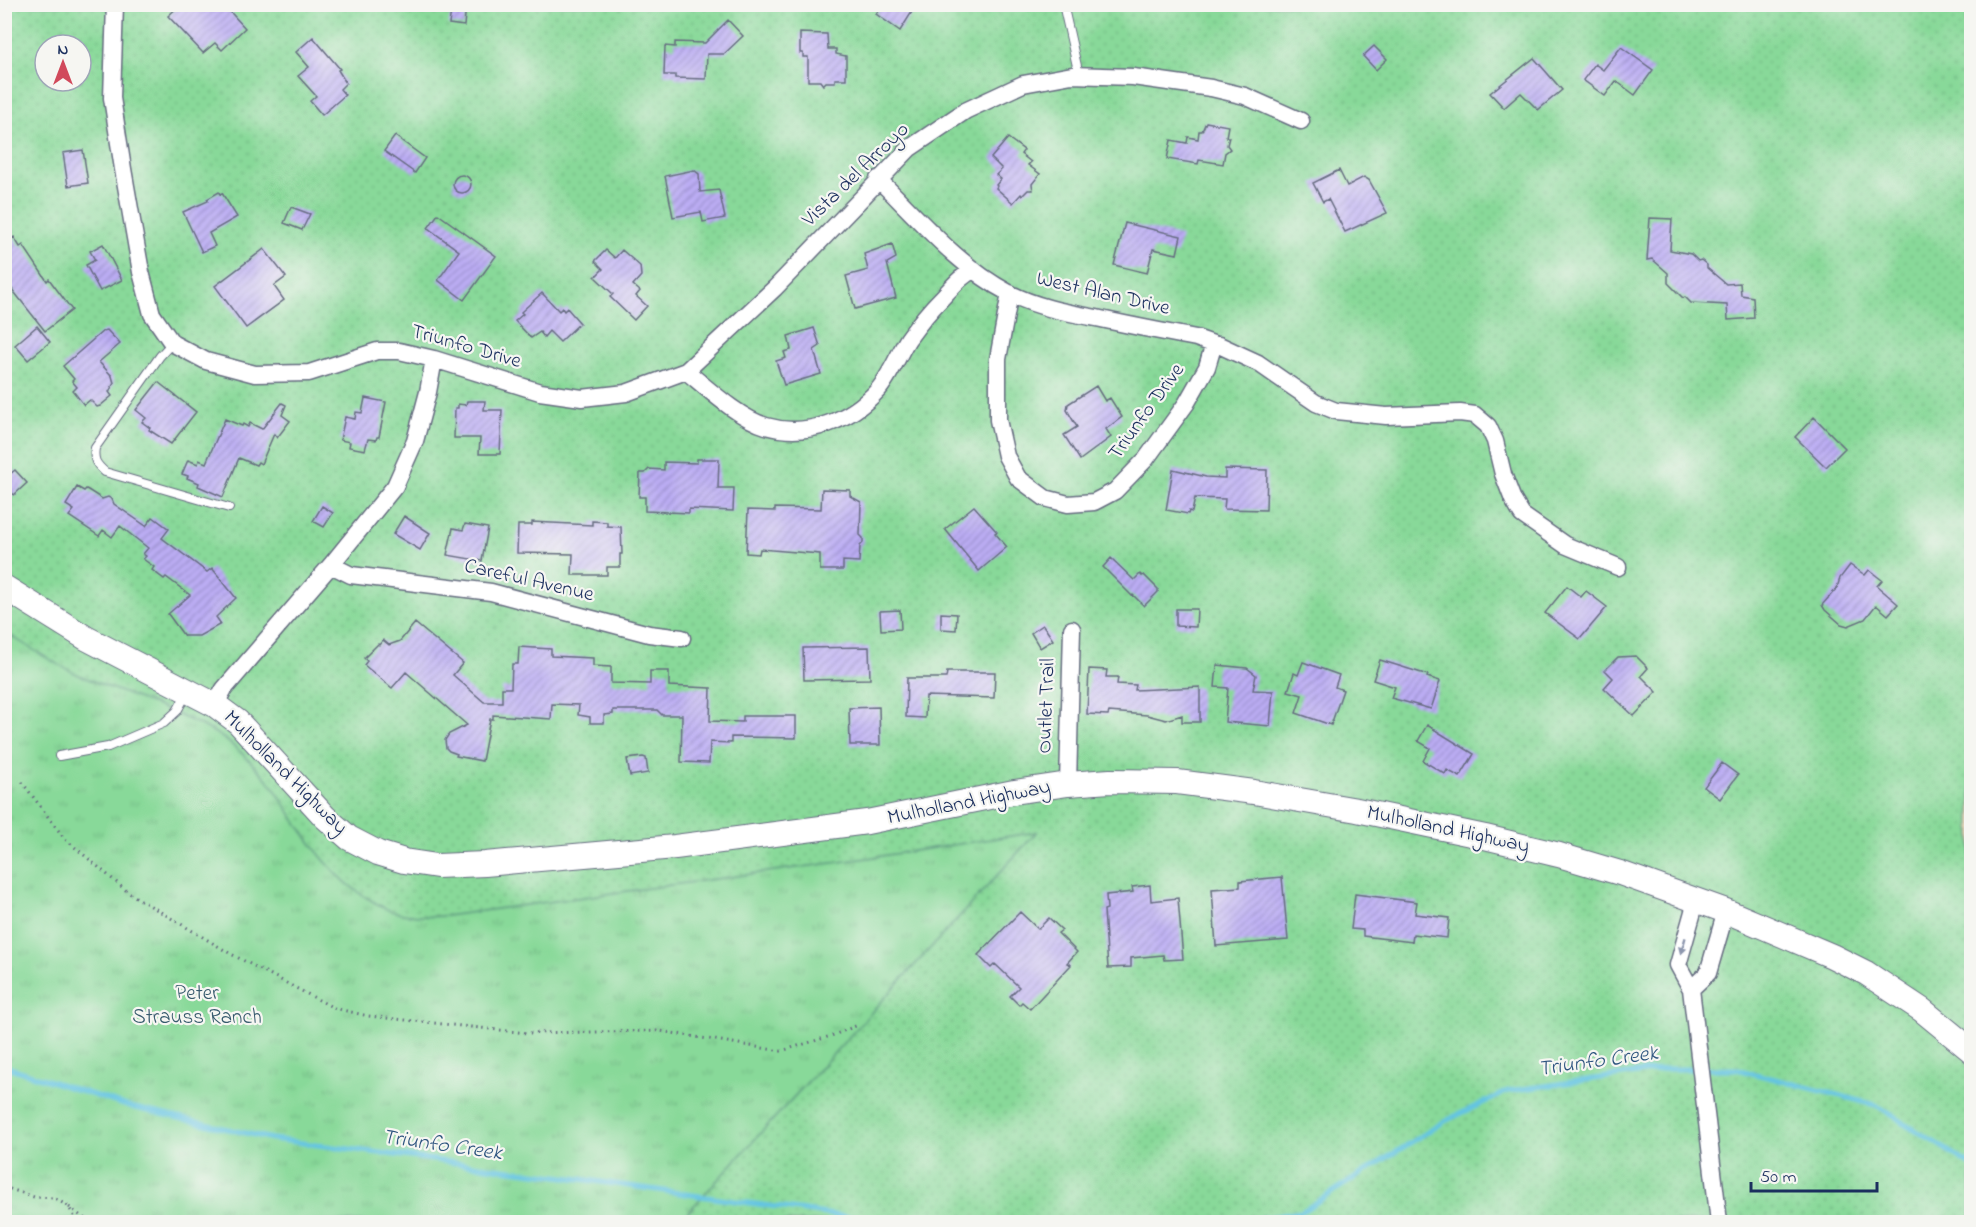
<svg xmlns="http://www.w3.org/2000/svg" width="1976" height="1227" font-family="'Indie Flower',sans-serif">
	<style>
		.grass { fill: url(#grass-dots); stroke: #52847c; stroke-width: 1.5; fill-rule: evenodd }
		.park { fill: url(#park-tufts); stroke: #52847c; stroke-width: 1.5 }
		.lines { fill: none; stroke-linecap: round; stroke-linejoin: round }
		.stream { stroke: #64c4e2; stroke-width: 5 }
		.building { fill: url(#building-hatch) }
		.service-casing { stroke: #666c80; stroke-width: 10 }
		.minor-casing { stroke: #666c80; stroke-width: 19 }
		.secondary-casing { stroke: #666c80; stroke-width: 26 }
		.path { stroke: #666c80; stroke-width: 3; stroke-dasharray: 1.5 4.5; stroke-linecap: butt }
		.service { stroke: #fff; stroke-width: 8 }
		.minor { stroke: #fff; stroke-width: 16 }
		.secondary { stroke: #fff; stroke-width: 24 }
		.oneway { fill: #8d97ae }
		.labels { text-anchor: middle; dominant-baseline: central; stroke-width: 4.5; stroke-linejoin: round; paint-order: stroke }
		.street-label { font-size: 21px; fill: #1b2f5e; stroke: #f6f6f2 }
		.park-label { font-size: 21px; fill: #365a6d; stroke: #f6f6f2 }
		.water-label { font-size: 22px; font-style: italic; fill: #2d547f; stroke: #f6f6f2 }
	</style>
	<defs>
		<pattern id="grass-dots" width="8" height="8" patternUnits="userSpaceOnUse" patternTransform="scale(1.5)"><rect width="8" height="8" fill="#88d999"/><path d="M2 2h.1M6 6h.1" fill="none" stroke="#75bb86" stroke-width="1.8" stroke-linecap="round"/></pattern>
		<pattern id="park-tufts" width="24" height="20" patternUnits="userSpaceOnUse" patternTransform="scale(1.5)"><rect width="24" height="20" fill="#88d999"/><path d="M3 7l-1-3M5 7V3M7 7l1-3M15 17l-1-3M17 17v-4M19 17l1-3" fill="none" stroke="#75bb86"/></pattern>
		<pattern id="building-hatch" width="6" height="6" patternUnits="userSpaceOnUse" patternTransform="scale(1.5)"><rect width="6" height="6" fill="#bcadf4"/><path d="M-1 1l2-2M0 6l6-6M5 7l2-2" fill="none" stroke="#988dc9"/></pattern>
	</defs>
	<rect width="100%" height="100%" fill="#f6f6f2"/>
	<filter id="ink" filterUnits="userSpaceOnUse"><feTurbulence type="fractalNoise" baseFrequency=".0167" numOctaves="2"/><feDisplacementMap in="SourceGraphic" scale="12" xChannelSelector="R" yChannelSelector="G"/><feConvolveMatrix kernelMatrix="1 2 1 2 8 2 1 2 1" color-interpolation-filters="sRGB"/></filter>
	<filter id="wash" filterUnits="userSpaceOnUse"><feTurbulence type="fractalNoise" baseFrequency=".008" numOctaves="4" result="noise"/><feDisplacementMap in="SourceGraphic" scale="24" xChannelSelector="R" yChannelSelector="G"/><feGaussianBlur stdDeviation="1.35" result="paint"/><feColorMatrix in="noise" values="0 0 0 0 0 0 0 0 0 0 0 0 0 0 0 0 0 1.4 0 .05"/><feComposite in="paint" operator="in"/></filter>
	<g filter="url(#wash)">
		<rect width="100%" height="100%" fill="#f1dcbe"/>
		<path class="grass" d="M5,5H1971V1222H5ZM45,45H81V81H45Z"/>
		<path class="park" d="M4,631C28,647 53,663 79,675C122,694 170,708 210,730C234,743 255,765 272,785C301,828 327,877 374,902C381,906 388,911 395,912C412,917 429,917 446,916L868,858L1037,832L679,1222H429L425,1220L424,1222H5Z"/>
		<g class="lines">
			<path class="stream" d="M4,1066L130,1107L272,1139L580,1179L883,1222
				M1241,1222L1301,1212L1445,1121L1508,1091L1666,1069H1736L1876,1105L1972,1166"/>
		</g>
		<g id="blocks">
			<path class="building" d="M181,4H223L245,28L222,50L215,43L203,53L168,16Z
				M452,4H466L464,26L449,24Z
				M882,4H917L900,31L876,14Z
				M728,20L743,36L724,54H707L706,79L675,78V75H664L665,46L675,47V42L705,43Z
				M800,33L827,34L828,49H836V54L846,56V79H835V82H826L823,85L820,81H808V57H803V53H800Z
				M313,37L340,69L338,70L346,83L340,89L345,95L322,115L310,101L316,96L298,76L309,67L296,52Z
				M1374,46L1387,59L1376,70L1363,56Z
				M1621,47L1653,70L1635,95L1616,81L1605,96L1583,80L1595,64L1603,70Z
				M1534,58L1562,90L1538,110L1521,93L1504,108L1490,93Z
				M1206,122L1228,126L1226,137H1229L1227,145L1230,149L1225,153L1223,164L1199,160L1198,164L1167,159L1171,140L1187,143L1188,137L1198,139L1199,131H1202Z
				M395,136L425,158L415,173L384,151Z
				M1008,138L1024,150L1021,154L1031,162L1028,165L1040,174L1032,184L1033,190H1028L1022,196L1021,194L1013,203L996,188L997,186L996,185L1001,179L996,175L1002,169L991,158Z
				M83,150L88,183L68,186L63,153Z
				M694,170L699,174L700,192L719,190L725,218L703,222L701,212L673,217L665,176Z
				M1339,170L1347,186L1364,177L1369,180L1387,213L1345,232L1328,199L1323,202L1313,183Z
				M453 184a9 9 0 1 1 18 0a9 9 0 1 1-18 0Z
				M219,192L220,194L222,193L237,217L209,233L215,246L202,252L183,212L208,201L207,199Z
				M291,207L310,214L302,230L284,223Z
				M438,214L496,256L464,300L438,280L459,251L428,228Z
				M1650,218L1672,219L1670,250L1691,254L1698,261L1701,260L1707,265V268L1726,284L1740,283L1741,295L1753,297L1754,318L1728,320L1727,305L1691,303L1685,297L1683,298L1668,283V273L1652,259L1647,260Z
				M1125,223L1181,236L1177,254L1153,249L1147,273L1114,265Z
				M14,237L20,247L23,245L47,281L49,279L72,310L45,331L11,288L4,292V243Z
				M103,244L122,280L100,291L86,265L95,260L90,251Z
				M892,244L896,258L887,263L896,298L855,309L846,276L868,270L864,254Z
				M264,249L286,277L274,286L284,300L246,328L215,286Z
				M606,250L615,258L622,250L640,266L641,276L633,285L640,291L636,296L647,306L634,320L610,297L613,294L595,277L603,269L595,261Z
				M542,293L559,311L562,308L564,311L567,308L580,323L560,342L549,331L544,337L540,332L531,338L515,321L523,314L521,312Z
				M37,326L50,342L28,360L15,345Z
				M814,328L820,346L814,350L821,374L784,385L776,361L786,358L784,352L791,350L788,336Z
				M107,330L120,344L99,362L112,376L114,383L109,392L112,396L100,406L97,407L90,400L84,405L73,391L77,387L72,381L74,379L63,366L103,331Z
				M158,382L196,412L171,444L149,430L150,428L142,422L146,418L136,410Z
				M1096,386L1105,401L1110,398L1122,417L1106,429L1111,437L1080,460L1064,435L1077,427L1067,410L1068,404Z
				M365,398L386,402L379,437H377L376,440L368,439L365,450L349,447L350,442L340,440L345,417L355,419L356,412L362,413Z
				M467,401H485L484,410H502L500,454H479L480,438H454L455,408H458V404L466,405Z
				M282,403L286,405L282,415L290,421L277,438L274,434L261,464L258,462L256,465L239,458L223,497L198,486L199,483L187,478L188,476L182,474L188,460L198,464L199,460L206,463L225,419L242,426L243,424L248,427L250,423L262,429Z
				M1814,417L1845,448L1826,467L1795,437Z
				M697,459H719L718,488H734L733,511L689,509V513L645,511V497H639L640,473H645L649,469L664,470V462L697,463Z
				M1173,469L1206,477L1225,478V469L1267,470L1266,510L1224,509L1225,499L1195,498L1192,512L1189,511L1188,514L1166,510Z
				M15,470L27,483L14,495L12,493L4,500V479Z
				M77,487L84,491L86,489L88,490L102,499L108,497L112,499L114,504L146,526L153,517L169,529L162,538L207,572L212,568L236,598L216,617L221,624L199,636H184L168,614L190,595L166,577L164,579L152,570L154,567L143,559L146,556L143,554L148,548L120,526L112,537L103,530L99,536L69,516L74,510L66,505Z
				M822,489L850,490V496L861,502L860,535L863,538V543L860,546L859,562L843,561V570H820V554L760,549L759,554L746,553L748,510L775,511V508L821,509Z
				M322,506L333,513L324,527L313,521Z
				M974,506L997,532L995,533L1007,547L979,571L945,529Z
				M404,516L430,533L420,550L393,534Z
				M592,521L607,522V526L621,527L622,554H620V567H607V575H572L573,554L517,553L518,525H532V522L592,525Z
				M465,524L488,528L482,561L447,555L453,528L463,530Z
				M1111,558L1134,580L1140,574L1142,576L1144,575L1158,589V592L1144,606L1133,595L1132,596L1103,567Z
				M1850,565L1865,575L1869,570L1882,580L1877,586L1898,604L1888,615L1876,605L1865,619L1848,626L1841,624L1825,610L1822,605L1837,588L1840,578Z
				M1567,586L1581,597L1586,591L1607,607L1580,639L1545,613Z
				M1176,609H1197L1196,627L1176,626Z
				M900,610L901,629L881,630L880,611Z
				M941,613L957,614L956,630L941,629Z
				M415,623L463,663L453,675L484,702H502V688H511L512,664H518L519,647L551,649V656L593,658V666L611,667V683L650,684V671H669V686L711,688L710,721L743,722V716H796V738L731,737V743L710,742L709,763L681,762L682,715H662L657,710H613V714L604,715V723H590V717L578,715L579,705L552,704L551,719L493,715V719H490L482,761L456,756L457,754L449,751L446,748L445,740L449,734L467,725L406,672L392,688L364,665L367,661L364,658L378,644L379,645L383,640L389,645L400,641Z
				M1043,625L1053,640L1040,648L1031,633Z
				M869,647L870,679L804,680L803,648Z
				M1636,656L1648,668L1641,676L1657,692L1634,716L1604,688L1613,678L1605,670L1618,657Z
				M1380,660L1428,675L1427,677L1440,681L1431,709L1391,698L1395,687L1373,680Z
				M1303,662L1339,675L1335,687L1343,690L1331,725L1296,713L1302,695L1288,691L1294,673L1298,675Z
				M1217,665L1247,668L1256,675L1253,690L1273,691L1270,726L1225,722L1228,688L1215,687Z
				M1089,669L1107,670L1106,677H1118L1117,684L1136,685L1135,690L1200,687V722H1182V715L1166,720L1147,715L1109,712L1108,715L1087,714Z
				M947,672H995L994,698L926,696L925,718L906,717L907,678H946Z
				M879,707L880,745H850L849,708Z
				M1427,725L1474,754L1460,777L1447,770L1445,774L1423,761L1430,748L1418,741Z
				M643,757L646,758L648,773L630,776L627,759Z
				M1722,763L1738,775L1720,799L1704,787Z
				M1282,877L1288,940L1216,946L1212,889L1240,887V881Z
				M1150,885L1151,901L1178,898L1183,959L1164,960L1163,955L1131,958V967L1108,968L1104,910L1107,909L1106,895L1133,892L1132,887Z
				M1355,894L1417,902L1415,914L1449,918L1447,938L1413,934L1412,942L1363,936V930L1351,929Z
				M1020,912L1038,929L1049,918L1062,930L1058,933L1077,952L1067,963L1071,965L1030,1009L1022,1002L1019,1005L1010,996L1019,987L995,964L991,968L978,955Z"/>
		</g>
	</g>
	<g filter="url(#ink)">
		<use href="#blocks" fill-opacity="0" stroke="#666c80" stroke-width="1.5"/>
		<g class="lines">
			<g class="service-casing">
				<path id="service" d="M1063,4L1079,75
					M172,343L160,356L95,448C93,460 96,464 105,472L229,508
					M59,756L108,747L164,723L177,711L187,693"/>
			</g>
			<g class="minor-casing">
				<path id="minor" d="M115,4L112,98L123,169L141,272L152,314L172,343L206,361L255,374L309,373L377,351H399L434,359L540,392L582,398L626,393L686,371C708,389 739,418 766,426C807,438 850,421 878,390C890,376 898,355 908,339C918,325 928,312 940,300C951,289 960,276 974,270
					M878,179C919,219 959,267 1009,293C1038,308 1070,313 1101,319C1133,326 1164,332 1196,338L1216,345
					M1010,293L998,359V420L1006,456L1018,478L1045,498L1068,504L1094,502L1115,491L1146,459L1186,404L1207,367L1212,350L1216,345H1219L1258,363L1316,403L1336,411L1386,416L1460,413L1475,415L1488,426L1495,441L1503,474L1513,500L1522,515L1565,545L1618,567
					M686,371L775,288L910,148L965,111L1023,84L1072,75L1133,77L1211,88L1245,96L1301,121
					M331,565L351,575L491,592L649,634L682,638
					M215,705L224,689L331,565L395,486L415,441L428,392L434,359
					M1068,784L1072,629
					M1696,901L1678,965L1691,989L1719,1222
					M1691,989L1708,973L1726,911"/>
			</g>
			<g class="secondary-casing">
				<path id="secondary" d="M4,587L86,638L215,705L238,722L325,817L349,838L378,853L404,861L437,866L485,864L675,847L867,822L1014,792L1068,784L1110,781L1177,782L1254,792L1357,810L1485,837L1559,855L1620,873L1726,911L1832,956L1866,973L1922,1010L1972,1051"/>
			</g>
			<path class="path" d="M22,782L64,838L129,893L231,954L334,1008L368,1016L527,1033L660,1031L781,1051L831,1036L858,1025
				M4,1187L34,1197L54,1198L68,1206L78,1222
				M69,1207L89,1222"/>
			<use href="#service" class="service"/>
			<use href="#minor" class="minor"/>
			<use href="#secondary" class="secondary"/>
		</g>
		<defs><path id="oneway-solid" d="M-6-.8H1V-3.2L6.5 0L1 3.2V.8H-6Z" transform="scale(1.5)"/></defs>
		<use class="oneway" href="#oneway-solid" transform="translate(1683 946) rotate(106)"/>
	</g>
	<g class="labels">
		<g class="street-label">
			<text transform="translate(856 175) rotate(-44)">Vista del Arroyo</text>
			<text transform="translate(1103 294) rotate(13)">West Alan Drive</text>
			<text transform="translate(466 347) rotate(16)">Triunfo Drive</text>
			<text transform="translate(1147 412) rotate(-54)">Triunfo Drive</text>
			<text transform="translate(529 581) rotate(13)">Careful Avenue</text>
			<text transform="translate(1047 706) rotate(-88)">Outlet Trail</text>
			<text transform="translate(285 773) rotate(45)">Mulholland Highway</text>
			<text transform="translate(969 803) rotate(-11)">Mulholland Highway</text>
			<text transform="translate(1448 830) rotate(12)">Mulholland Highway</text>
		</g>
		<g class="park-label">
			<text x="197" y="994">Peter<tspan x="197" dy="24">Strauss Ranch</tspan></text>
		</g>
		<g class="water-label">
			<text transform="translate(1598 1062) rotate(-8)">Triunfo Creek</text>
			<text transform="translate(442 1146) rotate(8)">Triunfo Creek</text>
		</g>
	</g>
	<rect width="1976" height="1227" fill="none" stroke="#f6f6f2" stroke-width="24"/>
	<g transform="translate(63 63)"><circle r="28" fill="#f6f6f2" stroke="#9ea6b7" stroke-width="1.5"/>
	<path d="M0-4.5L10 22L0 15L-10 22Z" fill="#d1495b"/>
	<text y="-9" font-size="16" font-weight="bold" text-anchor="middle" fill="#1b2f5e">N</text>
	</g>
	<path d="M1751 1182v9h126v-9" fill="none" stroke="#1b2f5e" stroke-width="3"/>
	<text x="1760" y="1182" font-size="18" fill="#1b2f5e" stroke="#f6f6f2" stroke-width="4.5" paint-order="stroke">50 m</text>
</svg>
